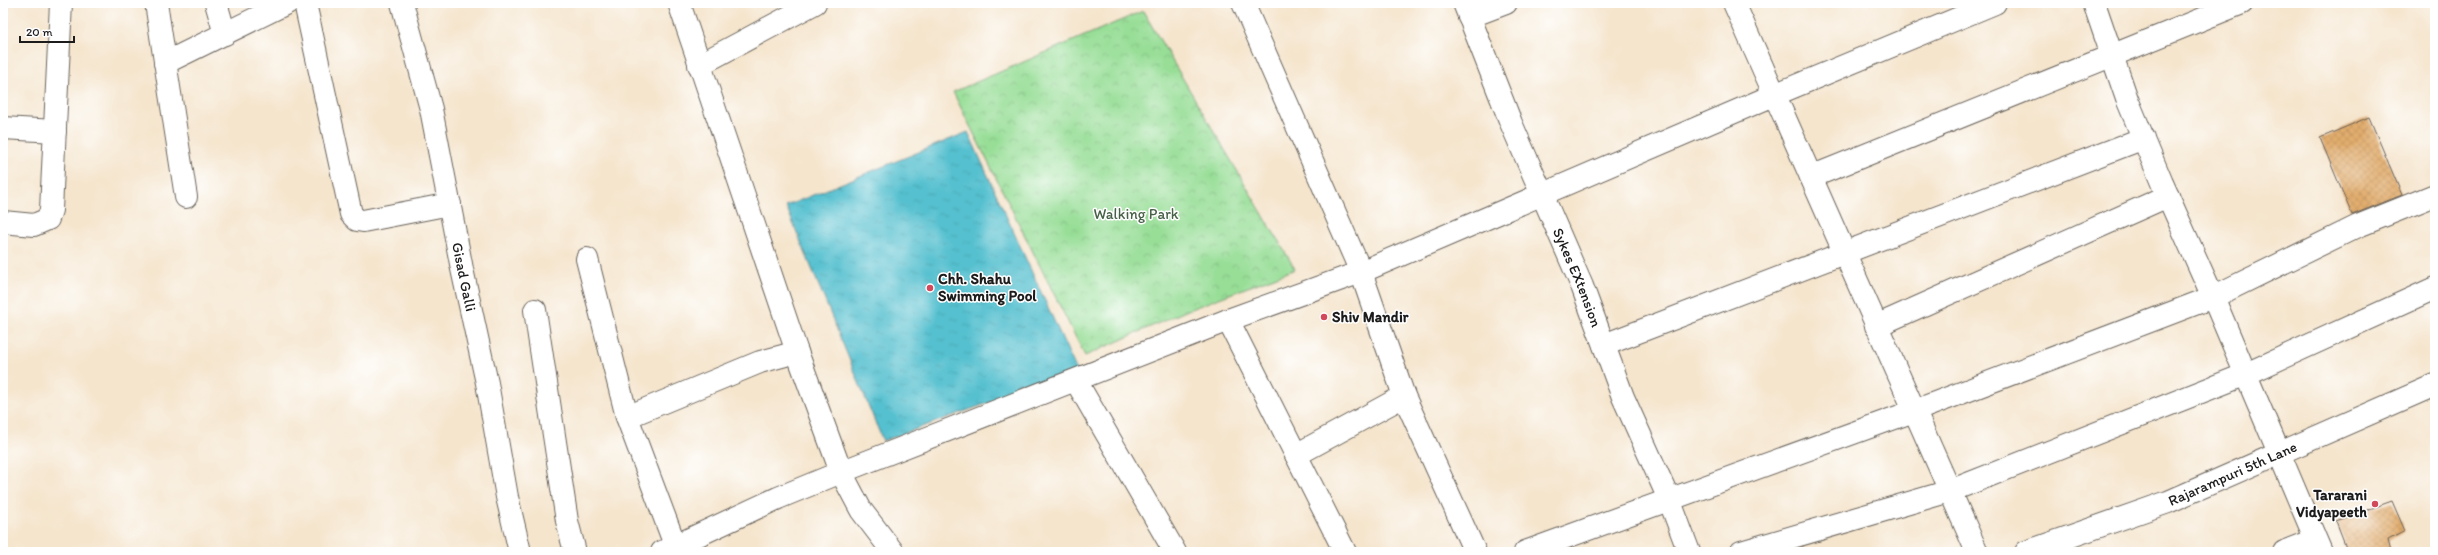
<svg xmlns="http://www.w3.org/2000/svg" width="2438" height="555" font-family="Itim,sans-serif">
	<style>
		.park { fill: url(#park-crowns); stroke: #5a7d5a }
		.water { fill: url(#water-ripples); stroke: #386e76 }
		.building { fill: url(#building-cross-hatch) }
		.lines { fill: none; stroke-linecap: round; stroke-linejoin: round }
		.minor-casing { stroke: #68625a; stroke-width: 24 }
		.minor { stroke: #fff; stroke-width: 22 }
		.poi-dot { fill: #d1495b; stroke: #fff; stroke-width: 1.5 }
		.labels { text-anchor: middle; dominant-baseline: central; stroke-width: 3; stroke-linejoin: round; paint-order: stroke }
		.park-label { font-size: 15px; fill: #476047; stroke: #fff }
		.street-label { font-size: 15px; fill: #1c1c1c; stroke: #fff }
		.poi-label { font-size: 15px; font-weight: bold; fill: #1c1c1c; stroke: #fff; text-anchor: start }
	</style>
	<defs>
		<pattern id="park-crowns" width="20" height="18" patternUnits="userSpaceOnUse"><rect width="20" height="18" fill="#98de97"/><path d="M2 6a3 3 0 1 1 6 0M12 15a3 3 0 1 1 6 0" fill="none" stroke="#82be82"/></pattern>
		<pattern id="water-ripples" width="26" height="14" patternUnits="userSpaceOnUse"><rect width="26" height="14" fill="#55c0cf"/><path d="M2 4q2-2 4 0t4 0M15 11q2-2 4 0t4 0" fill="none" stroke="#49a4b1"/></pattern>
		<pattern id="building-cross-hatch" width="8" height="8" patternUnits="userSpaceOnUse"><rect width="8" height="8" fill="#e2ad6e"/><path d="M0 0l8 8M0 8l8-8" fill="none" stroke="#c1945f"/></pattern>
	</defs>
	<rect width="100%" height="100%" fill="#fff"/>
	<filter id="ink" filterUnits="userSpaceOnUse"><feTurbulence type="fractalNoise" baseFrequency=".025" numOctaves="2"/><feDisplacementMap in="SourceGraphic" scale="8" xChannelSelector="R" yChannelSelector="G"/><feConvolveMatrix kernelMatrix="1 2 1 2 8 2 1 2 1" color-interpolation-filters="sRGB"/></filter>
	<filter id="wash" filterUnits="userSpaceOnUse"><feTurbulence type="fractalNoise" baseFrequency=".012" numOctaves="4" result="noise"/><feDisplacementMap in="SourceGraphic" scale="16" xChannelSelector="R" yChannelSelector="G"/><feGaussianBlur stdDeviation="0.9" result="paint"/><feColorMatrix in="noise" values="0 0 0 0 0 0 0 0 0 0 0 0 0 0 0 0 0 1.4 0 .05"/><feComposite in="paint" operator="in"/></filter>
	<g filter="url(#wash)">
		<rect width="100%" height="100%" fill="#f5e5cd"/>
		<path class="park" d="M1143,11L1295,269L1188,310L1085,356L953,92Z"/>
		<path class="water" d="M968,132L1077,371L883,441L786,206Z"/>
		<g id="blocks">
			<path class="building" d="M2369,117L2402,195L2352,215L2320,138Z
				M2392,501L2405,531L2388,540L2391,552H2348L2336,521Z"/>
		</g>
	</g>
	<g filter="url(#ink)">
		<use href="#blocks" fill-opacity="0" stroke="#68625a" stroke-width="1"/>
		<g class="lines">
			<g class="minor-casing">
				<g id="minor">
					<path d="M156,3L186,197"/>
					<path d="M216,3L225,34"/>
					<path d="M305,3L351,214L357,220L363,221L450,204"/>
					<path id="s1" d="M402,3L431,109L462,269L487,383L507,497L520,552"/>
					<path d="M679,3L797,352L841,472L861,510L893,552"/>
					<path d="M1243,3L1361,272L1404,396L1475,552"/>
					<path id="s2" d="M1464,3L1511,123L1582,286L1623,397L1669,499L1689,552"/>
					<path d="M1734,3L1977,552"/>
					<path d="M2094,3L2127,99L2162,183L2213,297L2321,552"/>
					<path d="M1469,17L1506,3"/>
					<path d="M165,63L287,3"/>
					<path d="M699,65L815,3"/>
					<path d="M3,128L55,131"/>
					<path d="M1811,177L2242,3"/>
					<path d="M3,222L34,225L48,219L51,210L61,3"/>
					<path d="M587,259L627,417L675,545"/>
					<path d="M535,310L567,521L575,552"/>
					<path d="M1228,320L1345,552"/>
					<path d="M1876,326L2168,196"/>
					<path d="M1604,345L2144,138"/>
					<path d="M1076,381L1175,552"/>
					<path d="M627,417L760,362L797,352"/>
					<path d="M1296,455L1404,396"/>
					<path d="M662,552L778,498L841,472L1228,320L1361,272L1774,95L1995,3"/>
					<path d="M1525,552L1914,411L2213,297L2358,226L2435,195"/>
					<path d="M1741,552L1950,491L2244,375L2435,288"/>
					<path id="s3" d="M2026,552L2168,502L2435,385"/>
					<path d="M2284,552L2315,540"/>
				</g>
			</g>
			<use href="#minor" class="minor"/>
		</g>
	</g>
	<g class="poi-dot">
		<circle cx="930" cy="288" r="4"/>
		<circle cx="1324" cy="317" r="4"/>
		<circle cx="2375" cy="504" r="4"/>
	</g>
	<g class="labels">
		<g class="park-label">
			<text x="1136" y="214">Walking Park</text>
		</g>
		<g class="street-label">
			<text stroke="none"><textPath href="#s1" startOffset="281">Gisad Galli</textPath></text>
			<text stroke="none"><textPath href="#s2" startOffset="297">Sykes EXtension</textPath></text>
			<text stroke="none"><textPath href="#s3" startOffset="221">Rajarampuri 5th Lane</textPath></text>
		</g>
		<g class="poi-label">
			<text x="938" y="279">Chh. Shahu<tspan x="938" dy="17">Swimming Pool</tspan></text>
			<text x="1332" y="317">Shiv Mandir</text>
			<text x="2367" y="495" text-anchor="end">Tararani<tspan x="2367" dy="17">Vidyapeeth</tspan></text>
		</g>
	</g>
	<rect width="2438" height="555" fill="none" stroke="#fff" stroke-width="16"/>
	<path d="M20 36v6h54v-6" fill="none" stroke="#1c1c1c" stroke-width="2"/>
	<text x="26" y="36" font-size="12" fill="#1c1c1c" stroke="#ffffff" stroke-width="3" paint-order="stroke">20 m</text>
</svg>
